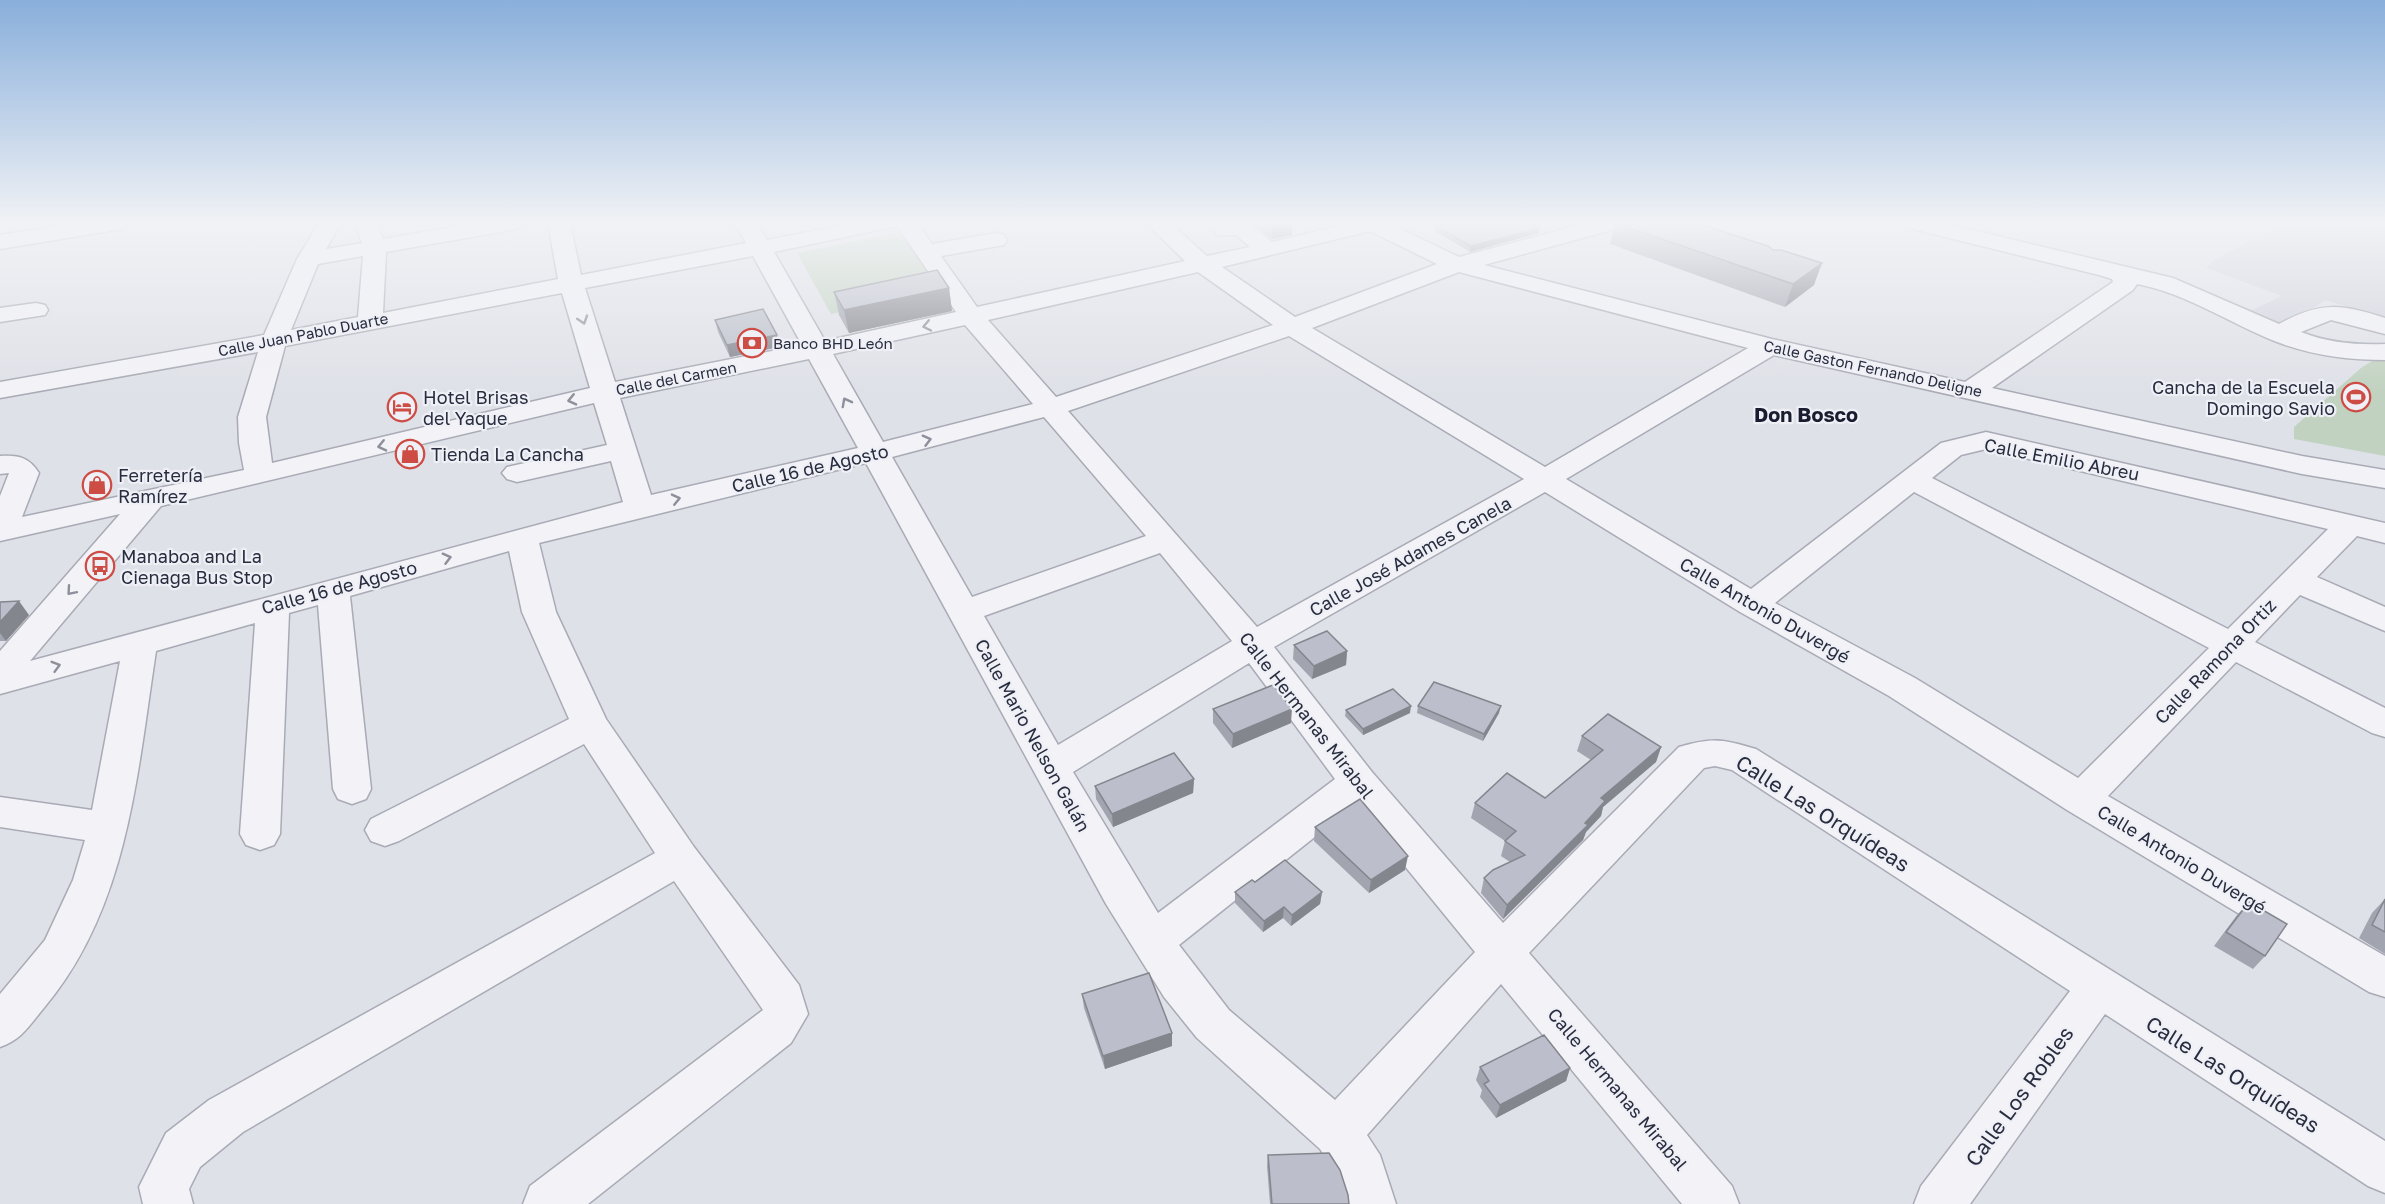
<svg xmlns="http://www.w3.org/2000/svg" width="2385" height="1204" font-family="'Golos Text',sans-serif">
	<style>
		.built { fill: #d1d3dd }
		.green { fill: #c1d2c0 }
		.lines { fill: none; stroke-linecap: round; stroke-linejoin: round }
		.minor-casing { stroke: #a8abb5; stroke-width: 3 }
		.minor { fill: #f2f2f7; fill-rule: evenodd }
		.wall { fill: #a2a4af }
		.shaded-wall { fill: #84868e }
		.building { fill: #bcbfcb; stroke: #84868e; stroke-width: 1.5 }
		.oneway { stroke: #8d8f9b }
		.labels { text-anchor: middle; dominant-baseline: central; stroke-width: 4.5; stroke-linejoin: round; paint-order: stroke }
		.far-street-label { font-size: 15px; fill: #282c3f; stroke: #eff0f6 }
		.far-poi-label { font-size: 15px; fill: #282c3f; stroke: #eff0f6; text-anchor: start }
		.poi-label { font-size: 18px; fill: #282c3f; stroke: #eff0f6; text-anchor: start }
		.street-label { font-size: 18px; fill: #282c3f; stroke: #eff0f6 }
		.neighbourhood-label { font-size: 20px; font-weight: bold; fill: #1a1d30; stroke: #eff0f6 }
		.near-street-label { font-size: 21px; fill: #282c3f; stroke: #eff0f6 }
	</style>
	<rect width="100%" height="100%" fill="#dfe1e8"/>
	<path class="built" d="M2289,223H2374L2385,230V319L2326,300L2282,328L2244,314L2282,296L2206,268L2215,259Z"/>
	<path class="green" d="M905,231L946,289L831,314L797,253Z
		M2385,353V456L2294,439V427L2361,368Z"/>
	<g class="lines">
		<g class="minor-casing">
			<path id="minor" d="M77,223H127L124,228L116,230L0,249V235Z
				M319,223H341L326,249L362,243L355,223H377L383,239L476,223H523L520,228L512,230L386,252L383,313L558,279L548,223H570L581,275L746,243L735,223H757L767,240L855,223H917L932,244L996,233L1004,235L1007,240L1004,245L941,256L977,307L1185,261L1146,223H1170L1207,256L1250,247L1236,235H1217L1214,230L1217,225L1249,223L1272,242L1351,223H1388L1459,257L1587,223H1622L1619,228L1484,265L1772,339L1965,382L2113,282L2112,279L2099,275L1909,228L1906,223H1943L2173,278L2279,324C2321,301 2341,304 2385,318V334L2331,320L2301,332C2329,343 2356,345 2385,344V360C2346,360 2309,355 2272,340C2228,322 2185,293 2137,284L2133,290L1992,388L2302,456L2385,470V488L2302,474L1774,355L1566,479L1751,589L1941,443L1986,432L2385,523V543L2357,536L2317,577L2385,607V631L2300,595L2255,642L2385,708V737L2372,733L2236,662L2108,796L2385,956V997L2369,992L2067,810L1889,696L1740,612L1545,492L1274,647L1372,772L1503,923L1679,747C1712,737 1723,739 1756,749L2385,1141V1193L2368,1186L2105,1014L1970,1204H1914L1921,1186L2070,991L1732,770L1715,766L1704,768L1529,953L1732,1186L1739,1204H1682L1501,984L1367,1135L1380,1155L1396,1204H1346L1340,1181L1320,1149L1197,1038L1164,997L1106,904L866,463L539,543L556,612L606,719L694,847L799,985L808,1014L791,1043L588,1204H523L530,1186L763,1010L674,881L243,1132L200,1167L189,1189L193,1204H143L139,1187L166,1133L209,1100L655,853L584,744L399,841L385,846L371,841L365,830L371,819L569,719L522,612L509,551L350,596L371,789L366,799L352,804L338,799L333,789L318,605L289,613L280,834L274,845L260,850L246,845L240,834L255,623L156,651C137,775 128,909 43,1009C29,1026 21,1040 0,1047V994L45,940L73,880L85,840L0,827V797L92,810L120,661L0,694V651L120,514L0,541V496L9,473L0,474V456C18,455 29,457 39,473L22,517L244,470L239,443L238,417L258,352L0,398V382L264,335L297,259ZM897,226L956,312L825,341L774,252ZM1370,231L1437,264L1295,317L1222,267ZM363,256L358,317L291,330L318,264ZM753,256L802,345L615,382L585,288ZM1198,272L1273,325L1056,397L988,320ZM1459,272L1748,348L1545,467L1312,328ZM562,293L590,388L272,463L266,417L285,346ZM965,325L1033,404L883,442L833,354ZM1289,336L1524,479L1257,627L1068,411ZM809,359L858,448L651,495L620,398ZM594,403L607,445L507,467L502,473L507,479L517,482L611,461L623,502L30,661L161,506ZM1044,417L1146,536L972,597L892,457ZM1986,449L2328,529L2228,629L1932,478L1961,455ZM1914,492L2209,648L2078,778L1915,678L1775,603ZM1160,553L1232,641L1058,745L984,616ZM1249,663L1335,779L1158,913L1073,772ZM1355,805L1475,952L1335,1100L1229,1010L1179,945Z
				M36,303L45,305L48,310L45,315L0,322V308Z"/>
		</g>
		<use href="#minor" class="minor"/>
	</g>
	<path class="wall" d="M1252,223H1292V235L1272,239Z
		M1615,223L1814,285L1785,307L1610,244Z
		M1435,226L1540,228L1539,233L1470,252L1435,231Z
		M949,288L952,311L849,333L839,315L834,292Z
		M715,320L777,335L779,347L730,357L718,332Z
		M0,602L29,615L6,641H0Z
		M1294,645L1347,651L1346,665L1312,679L1293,659Z
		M1418,706L1499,713L1483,741L1417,713Z
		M1213,709L1291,723L1232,748L1213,723Z
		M1346,710L1410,713L1363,735L1345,716Z
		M1582,736L1661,747L1656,762L1603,807L1601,816L1586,832L1583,840L1503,919L1481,893L1484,878L1510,862L1501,856L1505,841L1471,818L1475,803L1545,798L1591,760L1577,751Z
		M1194,779L1193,793L1113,827L1096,799L1095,786Z
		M1315,827L1405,870L1369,893L1314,841Z
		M1255,882L1322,892L1320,904L1291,926L1283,918L1263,932L1235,903V892Z
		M2385,899V954L2359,938L2372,913Z
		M2249,902L2265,956L2253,969L2214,946L2237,915Z
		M1082,994L1172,1033V1046L1105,1069L1084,1008Z
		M1480,1067L1570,1068L1566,1081L1496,1118L1480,1097L1482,1090L1476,1080Z
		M1268,1155L1349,1204H1270L1267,1166Z"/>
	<path class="shaded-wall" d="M1209,223H1222L1209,225Z
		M1273,223H1292V235L1272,239Z
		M1540,228L1539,233L1470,252L1471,246Z
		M1822,263L1814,285L1785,307L1793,284Z
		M949,288L952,311L849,333L844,310Z
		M777,335L779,347L730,357L727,345Z
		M19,601L29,615L6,641L0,633V622Z
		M1347,651L1346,665L1312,679L1314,666Z
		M1411,706L1410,713L1363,735V729Z
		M1501,706L1499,713L1483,741L1484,734Z
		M1292,709L1291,723L1232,748L1233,734Z
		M1661,747L1656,762L1603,807L1601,816L1586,832L1583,840L1503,919L1507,905L1585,823L1601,798Z
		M1194,779L1193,793L1113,827L1112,814Z
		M1408,856L1405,870L1369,893L1371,880Z
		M1322,892L1320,904L1291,926L1292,915Z
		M1284,907L1283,918L1263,932L1264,921Z
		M1172,1033V1046L1105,1069L1103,1056Z
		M1570,1068L1566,1081L1496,1118L1500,1105Z"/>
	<path class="building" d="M1511,223H1539L1540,228L1471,246L1435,226Z
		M1615,223H1696L1768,246L1773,250H1781L1822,263L1793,284Z
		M937,270L949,288L844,310L834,292Z
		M763,309L777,335L727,345L715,320Z
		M19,601L0,622V602Z
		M1327,631L1347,651L1314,666L1294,645Z
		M1434,682L1501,706L1484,734L1418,706Z
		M1273,685L1292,709L1233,734L1213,709Z
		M1393,689L1411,706L1363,729L1346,710Z
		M1608,714L1661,747L1601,798L1605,801L1585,823L1588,825L1507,905L1484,878L1493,870L1525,855L1505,841L1516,831L1475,803L1507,773L1545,798L1603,750L1582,736Z
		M1174,753L1194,779L1112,814L1095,786Z
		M1360,799L1408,856L1371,880L1315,827Z
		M1285,860L1322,892L1292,915L1284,907L1264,921L1235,892L1252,880L1255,882Z
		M2385,899V932L2372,925Z
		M2249,902L2287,924L2265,956L2226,932Z
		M1149,973L1172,1033L1103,1056L1082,994Z
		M1544,1035L1570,1068L1500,1105L1484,1084L1489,1081L1480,1067Z
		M1329,1153L1340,1170L1348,1195L1349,1204H1272L1268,1155Z"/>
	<defs><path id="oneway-chevron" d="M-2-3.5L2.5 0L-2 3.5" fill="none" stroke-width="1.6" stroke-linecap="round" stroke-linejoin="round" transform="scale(1.5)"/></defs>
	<g class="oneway">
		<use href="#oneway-chevron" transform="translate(583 320) rotate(72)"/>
		<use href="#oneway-chevron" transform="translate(927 326) rotate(168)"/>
		<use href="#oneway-chevron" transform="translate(572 400) rotate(167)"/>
		<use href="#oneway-chevron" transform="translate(846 402) rotate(-118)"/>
		<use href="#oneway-chevron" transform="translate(927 440) rotate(-15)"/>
		<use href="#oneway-chevron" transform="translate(382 446) rotate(167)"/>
		<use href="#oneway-chevron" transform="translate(676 499) rotate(-13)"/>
		<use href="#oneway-chevron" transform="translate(447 558) rotate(-15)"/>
		<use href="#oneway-chevron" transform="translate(71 591) rotate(131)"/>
		<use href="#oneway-chevron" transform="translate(56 666) rotate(-16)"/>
	</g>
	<linearGradient id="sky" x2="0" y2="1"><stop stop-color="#89afdb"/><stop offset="0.57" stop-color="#f1f2f5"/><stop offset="1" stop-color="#f1f2f5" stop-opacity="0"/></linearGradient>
	<rect width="2385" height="391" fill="url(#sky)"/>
	<defs>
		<g id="bank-ring" transform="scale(1.5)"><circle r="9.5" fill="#eff0f6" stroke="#cd4c44" stroke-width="1.5"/><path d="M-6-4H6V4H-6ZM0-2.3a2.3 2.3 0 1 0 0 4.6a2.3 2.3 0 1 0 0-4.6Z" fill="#cd4c44"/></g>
		<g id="stadium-ring" transform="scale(1.5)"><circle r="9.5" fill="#eff0f6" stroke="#cd4c44" stroke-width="1.5"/><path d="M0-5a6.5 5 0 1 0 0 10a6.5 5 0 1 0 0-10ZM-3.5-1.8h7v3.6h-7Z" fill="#cd4c44"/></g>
		<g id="hotel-ring" transform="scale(1.5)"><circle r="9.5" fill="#eff0f6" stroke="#cd4c44" stroke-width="1.5"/><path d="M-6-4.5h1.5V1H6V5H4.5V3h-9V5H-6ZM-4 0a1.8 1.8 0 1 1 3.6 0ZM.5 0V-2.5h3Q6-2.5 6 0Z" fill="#cd4c44"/></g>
		<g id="shop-ring" transform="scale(1.5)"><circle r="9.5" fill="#eff0f6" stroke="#cd4c44" stroke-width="1.5"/><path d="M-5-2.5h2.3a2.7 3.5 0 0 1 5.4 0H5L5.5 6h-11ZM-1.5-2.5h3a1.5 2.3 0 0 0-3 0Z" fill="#cd4c44"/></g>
		<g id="bus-ring" transform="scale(1.5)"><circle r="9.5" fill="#eff0f6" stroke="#cd4c44" stroke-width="1.5"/><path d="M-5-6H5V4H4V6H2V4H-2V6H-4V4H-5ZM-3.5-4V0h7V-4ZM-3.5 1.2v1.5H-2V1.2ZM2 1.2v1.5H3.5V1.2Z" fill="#cd4c44"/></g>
	</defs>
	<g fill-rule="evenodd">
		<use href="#bank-ring" x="752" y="343"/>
		<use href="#stadium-ring" x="2356" y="397"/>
		<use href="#hotel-ring" x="402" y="407"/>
		<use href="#shop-ring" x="410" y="454"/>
		<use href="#shop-ring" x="97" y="485"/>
		<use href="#bus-ring" x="100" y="566"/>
	</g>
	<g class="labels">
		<g class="far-street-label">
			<text transform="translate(303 334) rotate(-11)">Calle Juan Pablo Duarte</text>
			<text transform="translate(1873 368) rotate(12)">Calle Gaston Fernando Deligne</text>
			<text transform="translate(676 378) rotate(-11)">Calle del Carmen</text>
		</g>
		<g class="far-poi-label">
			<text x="773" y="343">Banco BHD León</text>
		</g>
		<g class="poi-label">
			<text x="2335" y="387" text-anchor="end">Cancha de la Escuela<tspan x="2335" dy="21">Domingo Savio</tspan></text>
			<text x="423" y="397">Hotel Brisas<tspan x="423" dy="21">del Yaque</tspan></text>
			<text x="431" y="454">Tienda La Cancha</text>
			<text x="118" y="475">Ferretería<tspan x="118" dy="21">Ramírez</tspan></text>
			<text x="121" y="556">Manaboa and La<tspan x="121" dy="21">Cienaga Bus Stop</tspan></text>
		</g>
		<g class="street-label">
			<text transform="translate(2062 459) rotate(11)">Calle Emilio Abreu</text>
			<text transform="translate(810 468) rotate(-13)">Calle 16 de Agosto</text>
			<text transform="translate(1410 556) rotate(-29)">Calle José Adames Canela</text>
			<text transform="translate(339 587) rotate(-15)">Calle 16 de Agosto</text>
			<text transform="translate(1765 610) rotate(30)">Calle Antonio Duvergé</text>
			<text transform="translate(2215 661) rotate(-46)">Calle Ramona Ortiz</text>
			<text transform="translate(1307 715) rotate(52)">Calle Hermanas Mirabal</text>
			<text transform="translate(1033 735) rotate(61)">Calle Mario Nelson Galán</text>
			<text transform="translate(2182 859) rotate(31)">Calle Antonio Duvergé</text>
			<text transform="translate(1618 1089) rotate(50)">Calle Hermanas Mirabal</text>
		</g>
		<g class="neighbourhood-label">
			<text x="1806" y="414">Don Bosco</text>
		</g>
		<g class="near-street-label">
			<text transform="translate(1823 813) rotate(32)">Calle Las Orquídeas</text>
			<text transform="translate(2233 1074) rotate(32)">Calle Las Orquídeas</text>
			<text transform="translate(2019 1096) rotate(-54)">Calle Los Robles</text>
		</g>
	</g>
</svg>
